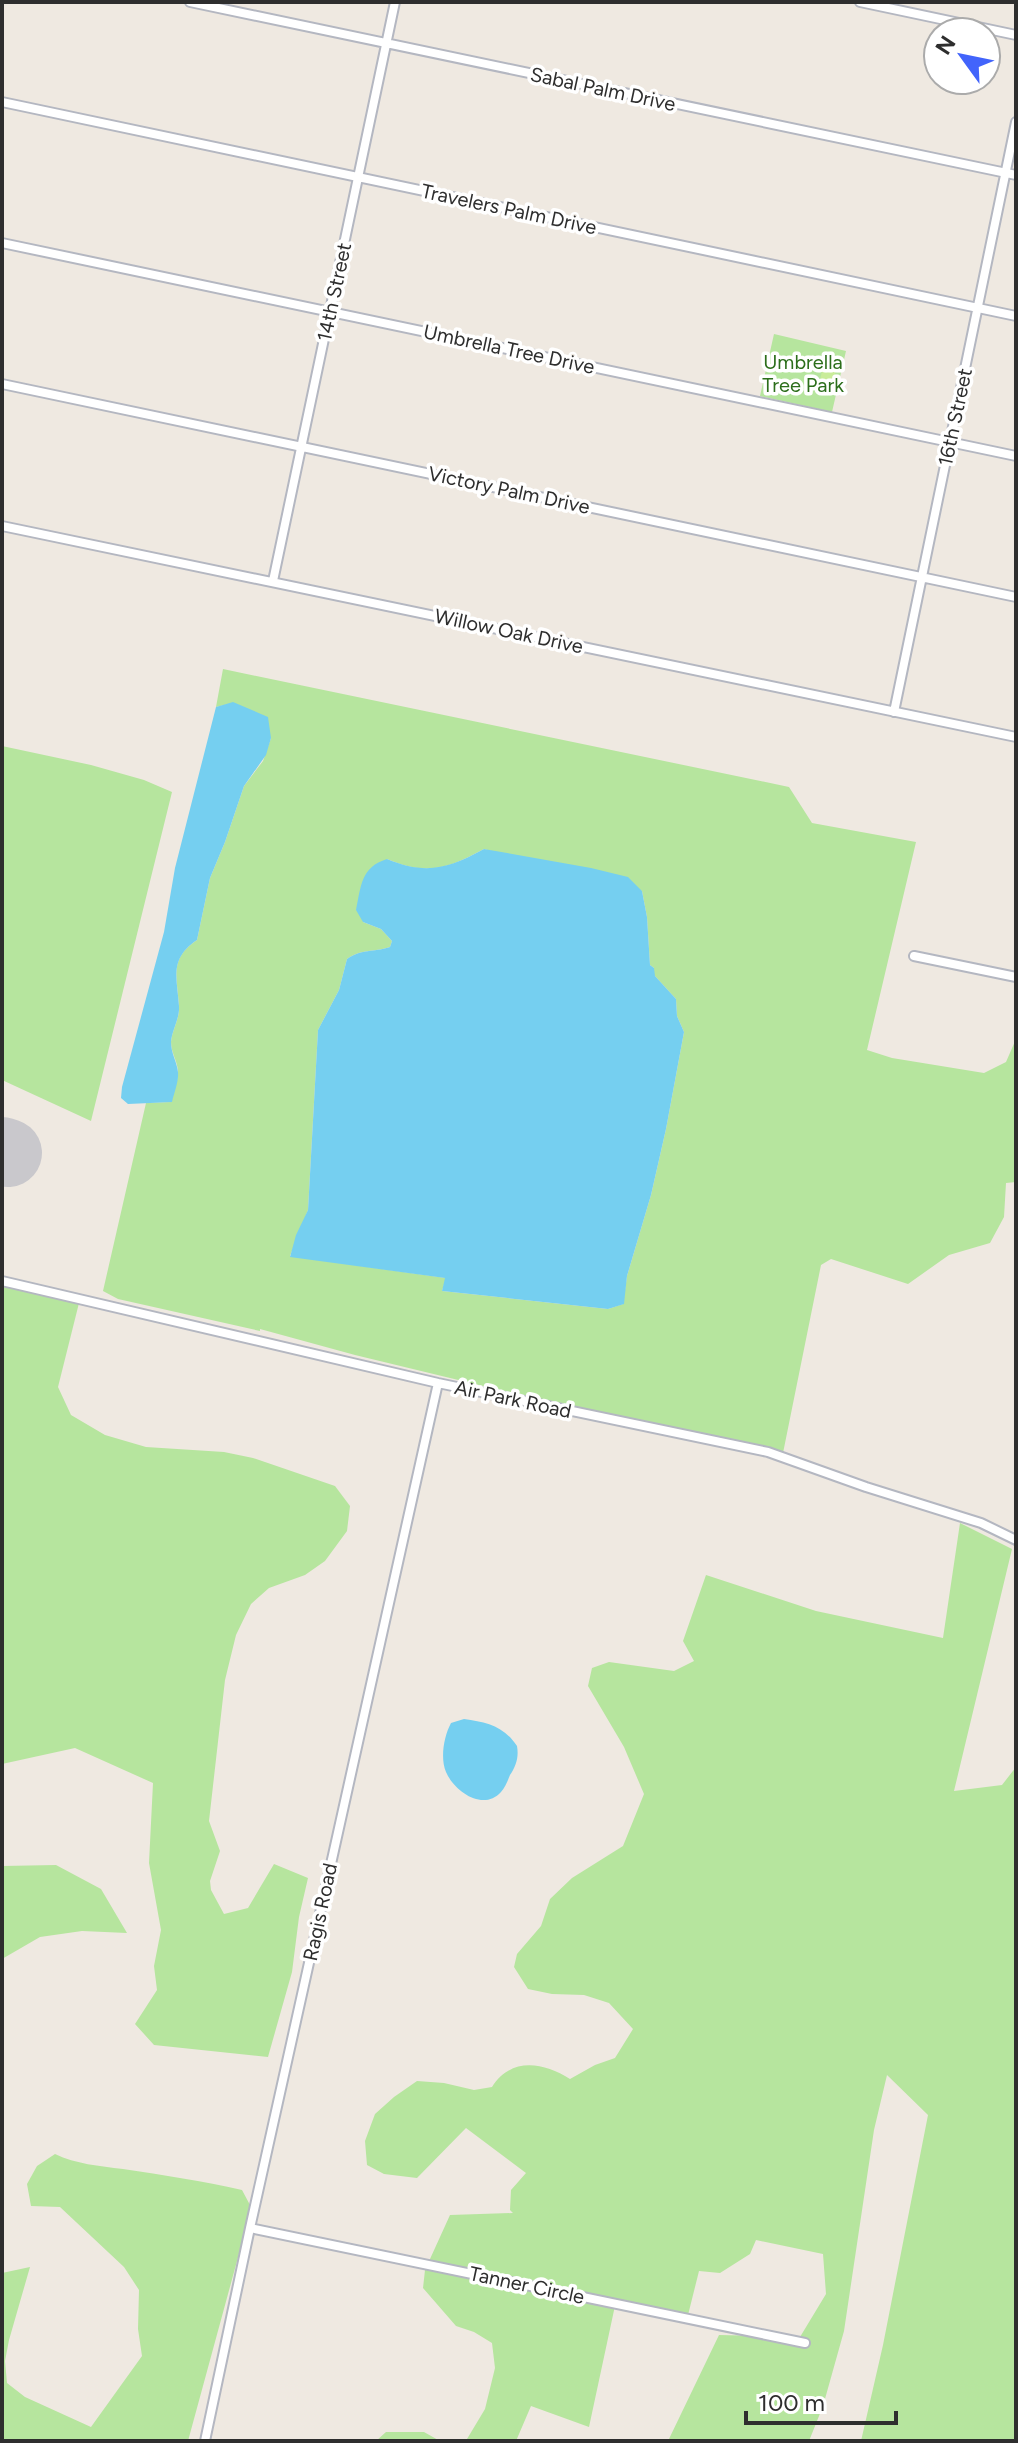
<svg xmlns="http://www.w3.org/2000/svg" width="1018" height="2443" font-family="Figtree,sans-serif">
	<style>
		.green { fill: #b6e59e; fill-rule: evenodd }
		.pitch { fill: #c9ec9a }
		.water { fill: #75cff0 }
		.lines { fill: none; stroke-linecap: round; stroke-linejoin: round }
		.runway { stroke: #c9c8cc; stroke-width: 68 }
		.minor-casing { stroke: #b4b7c1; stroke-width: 12 }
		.minor { stroke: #fff; stroke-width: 8 }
		.labels { text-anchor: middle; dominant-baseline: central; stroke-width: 7; stroke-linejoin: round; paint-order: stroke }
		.street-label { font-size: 20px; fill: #2e2e2e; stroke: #fff }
		.park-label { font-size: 20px; fill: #2c6e1b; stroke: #fff }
	</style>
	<rect width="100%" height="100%" fill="#efe9e1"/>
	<path class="green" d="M774,334L846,351L832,412L760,396Z
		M223,669L789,787L812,823L916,842L867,1050L892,1058L984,1073L1006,1062L1016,1039V1182L1006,1183L1004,1217L990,1243L949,1255L908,1284L831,1259L821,1265L782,1458L355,1355L260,1329V1331L118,1299L103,1291L146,1103L171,1102C173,1093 178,1081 178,1072C178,1062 171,1053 171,1042C172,1030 180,1018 179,1006C177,976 169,959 197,940L210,878L225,842L244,786L263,761L271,738L233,703L216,707ZM484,849L642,891L647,917L650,965L654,968V975L676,999L677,1016L684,1032L666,1129L651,1195L627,1276L623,1304L608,1309L442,1291L446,1278L290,1256L308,1210L318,1030L339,990L347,959C364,948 371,953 390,947L392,941L381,929L363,922L387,859C427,876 447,869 484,849Z
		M2,746L91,765L144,780L172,792L91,1121L2,1080Z
		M2,1282L80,1299L58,1387L71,1415L105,1435L146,1447L224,1452L253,1458L335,1486L350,1506L347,1531L325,1561L305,1575L269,1588L251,1604L236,1635L225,1680L209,1821L220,1851L210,1881L211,1890L224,1914L248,1908L274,1864L308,1878L299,1917L292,1972L268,2057L154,2045L135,2024L157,1990L154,1966L161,1930L149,1863L153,1783L75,1748L2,1764Z
		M960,1523L1012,1549L954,1791L1002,1785L1016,1767V2441H861L883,2345L928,2115L887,2075L874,2130L844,2331L823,2406L809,2441H668L719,2335L800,2337L826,2294L823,2254L756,2240L750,2254L720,2273L699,2271L688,2315L616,2301L589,2427L531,2406L516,2441H459L467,2439L485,2409L495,2368L492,2343L474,2332L456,2326L423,2288L425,2270L450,2215L513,2213L510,2210L511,2190L526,2173L466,2128L417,2178L384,2174L367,2165L365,2141L375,2114L394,2097L417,2081L444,2083L474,2090L492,2087C511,2057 543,2062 570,2079L595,2065L615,2058L633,2029L609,2003L584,1995L552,1994L528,1989L514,1967L517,1954L541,1926L550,1899L572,1878L623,1846L644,1794L624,1747L588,1686L592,1668L609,1662L674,1671L694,1661L683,1641L706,1575L816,1611L943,1638Z
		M56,1865L101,1889L127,1933L82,1931L40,1937L2,1959V1866Z
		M55,2154C76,2164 99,2166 123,2169C163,2175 203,2181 242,2190L250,2205L243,2239L188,2441H2V2273L30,2267L9,2340L5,2361L7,2383L25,2397L91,2427L142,2356L138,2329L139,2290L124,2267L60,2207L31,2206L27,2184L37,2166Z
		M386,2432H424L440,2441H376Z"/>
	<path class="pitch" d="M823,367L836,370L830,395L817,393Z"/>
	<path class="water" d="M233,702L268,717L271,738L266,755L244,786L225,842L210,878L197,940C169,959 177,977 179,1006C180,1018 172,1030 171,1042C171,1053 177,1062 178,1072C179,1081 174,1093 172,1102L128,1104L121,1098L122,1087L164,932L175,868L216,707Z
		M484,849L591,868L628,877L642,891L647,917L650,965L654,968L655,976L676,999L677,1016L684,1032L666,1129L651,1195L627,1276L624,1304L608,1309L442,1291L445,1278L290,1257L296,1235L308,1210L318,1030L339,990L347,959C364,948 371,953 390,947L392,941L381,929L363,922L356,910C361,886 361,867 387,859C426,875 447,869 484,849Z
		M464,1719C486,1722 504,1726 517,1746C519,1757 516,1766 510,1775C508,1780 505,1788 501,1792C483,1812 454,1791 446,1772C440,1758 444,1736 451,1723Z"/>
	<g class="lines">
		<path class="runway" d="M2,1151L8,1153"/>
		<g class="minor-casing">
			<path id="minor" d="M190,2L1016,175
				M860,2L1016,35
				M2,102L1016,316
				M2,243L1016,456
				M2,384L1016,597
				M2,526L1016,737
				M273,581L395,2
				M894,712L1016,122
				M914,956L1016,977
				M2,1281L438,1383L768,1452L866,1487L981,1523L1016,1540
				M250,2228L805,2343
				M205,2441L250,2228L438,1383"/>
		</g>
		<use href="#minor" class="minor"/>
	</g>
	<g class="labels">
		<g class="street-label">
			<text transform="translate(603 89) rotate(12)">Sabal Palm Drive</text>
			<text transform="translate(509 209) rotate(12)">Travelers Palm Drive</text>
			<text transform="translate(334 292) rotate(-78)">14th Street</text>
			<text transform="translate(509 349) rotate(12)">Umbrella Tree Drive</text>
			<text transform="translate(955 417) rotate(-78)">16th Street</text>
			<text transform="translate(509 490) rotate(12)">Victory Palm Drive</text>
			<text transform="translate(509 631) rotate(12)">Willow Oak Drive</text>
			<text transform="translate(513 1399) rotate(12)">Air Park Road</text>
			<text transform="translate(320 1912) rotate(-78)">Ragis Road</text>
			<text transform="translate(527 2285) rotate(12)">Tanner Circle</text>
		</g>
		<g class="park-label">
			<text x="803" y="362">Umbrella<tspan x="803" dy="23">Tree Park</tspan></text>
		</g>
	</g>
	<rect width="1018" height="2443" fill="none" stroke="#2e2e2e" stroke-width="8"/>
	<g transform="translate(962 56) rotate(303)"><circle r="38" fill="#ffffff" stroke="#ababab" stroke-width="2"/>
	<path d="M0-6L14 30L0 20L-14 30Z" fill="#4264fb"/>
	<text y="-12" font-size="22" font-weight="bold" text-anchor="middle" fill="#2e2e2e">N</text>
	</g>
	<path d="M746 2411v12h150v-12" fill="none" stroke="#2e2e2e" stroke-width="4"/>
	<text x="758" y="2411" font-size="24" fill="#2e2e2e" stroke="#ffffff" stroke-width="6" paint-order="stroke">100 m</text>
</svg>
